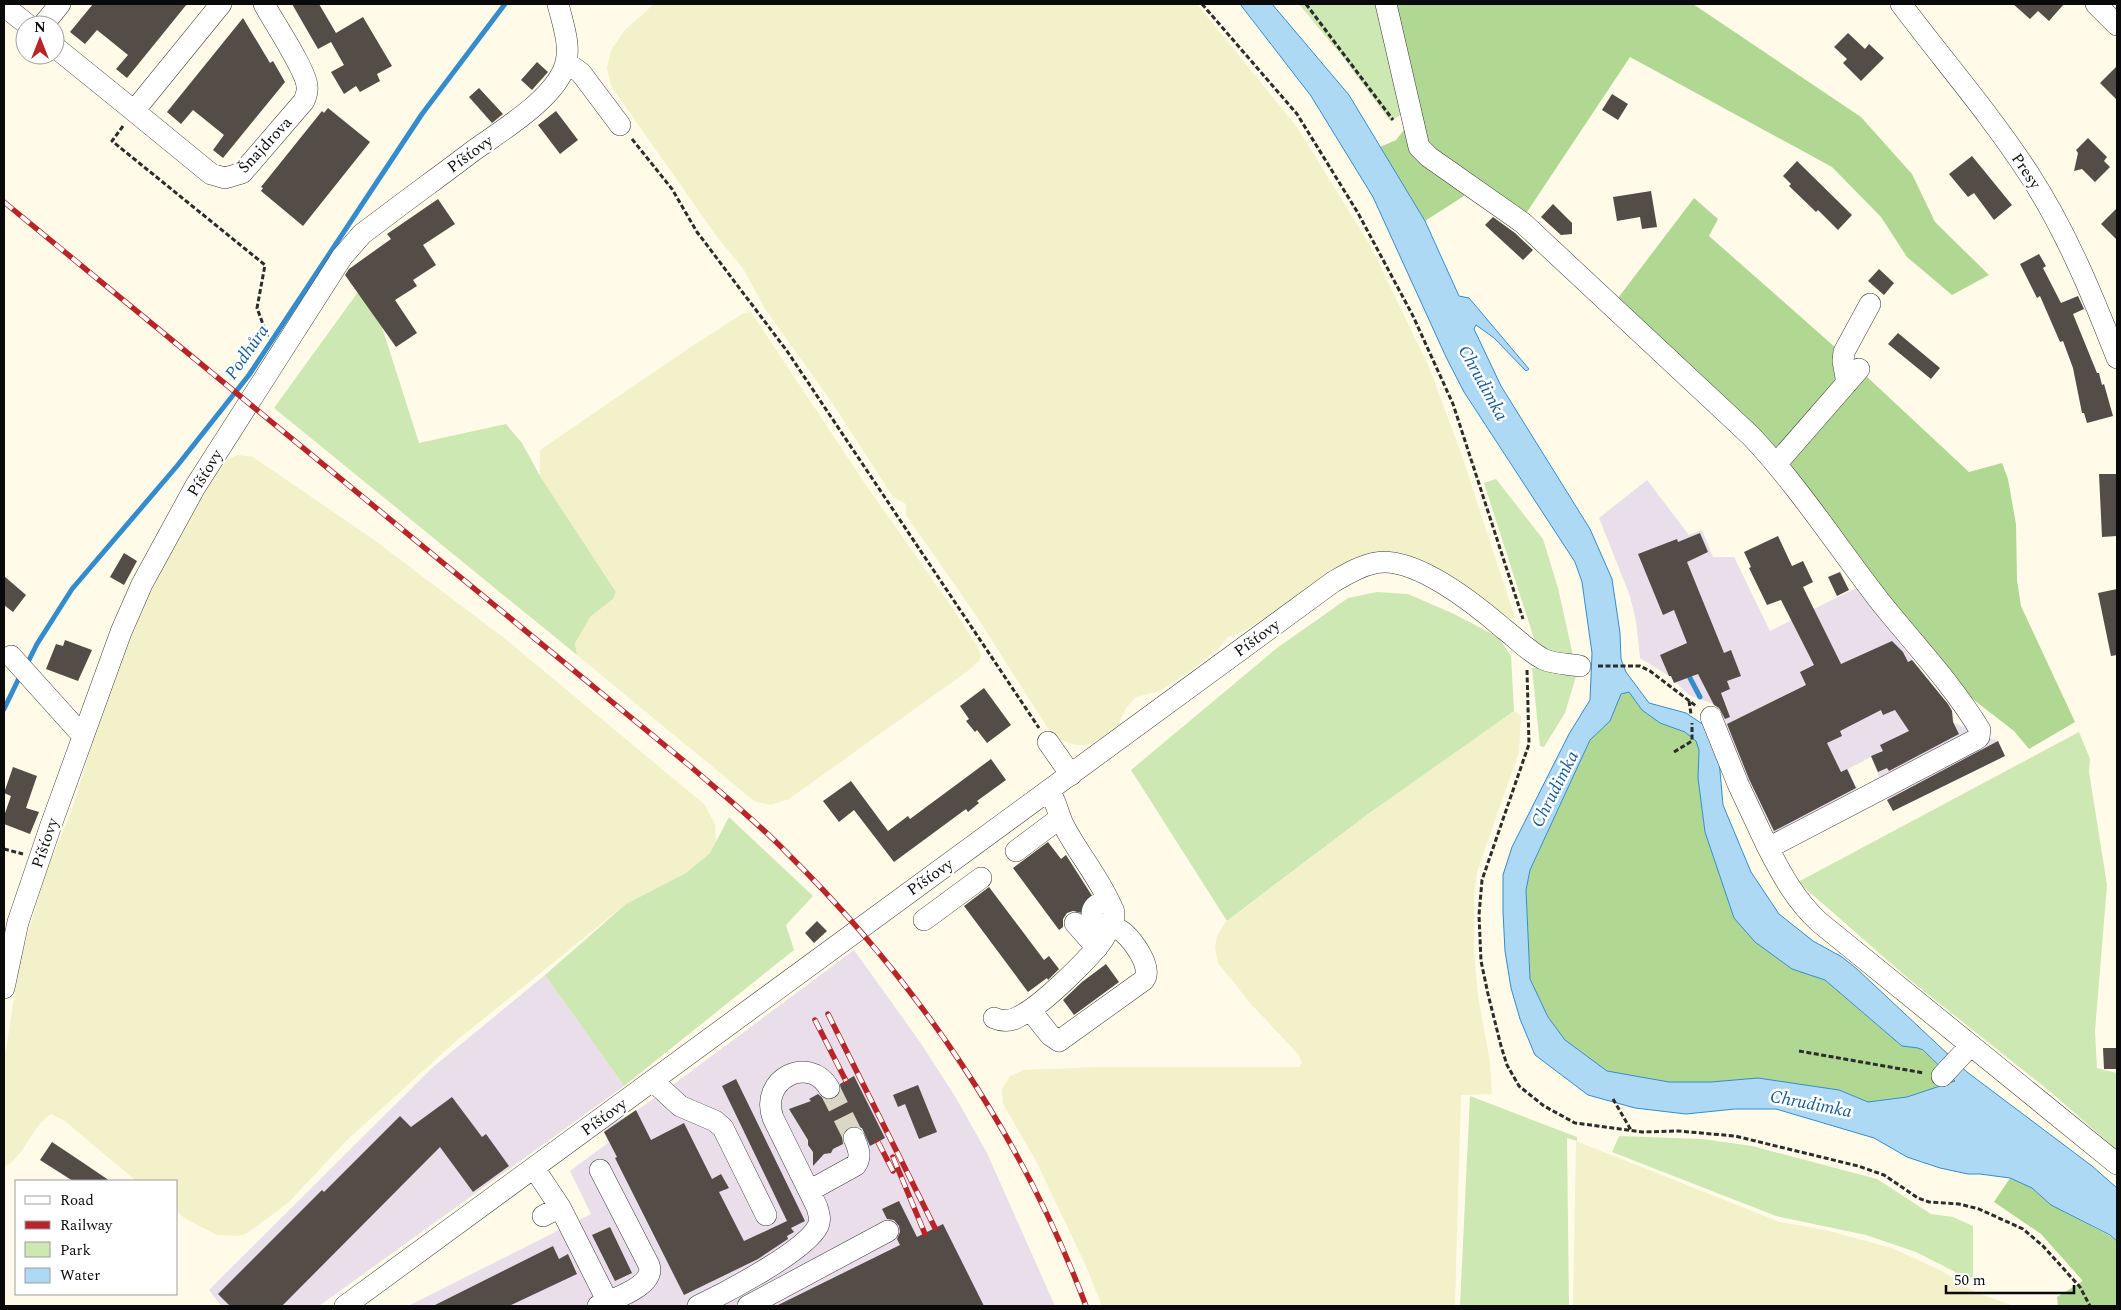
<svg xmlns="http://www.w3.org/2000/svg" width="2121" height="1310" font-family="Spectral,serif">
	<style>
		.industrial { fill: #e9deea }
		.farmland { fill: #f3f1c9 }
		.green { fill: #cde8b3 }
		.forest { fill: #b0d892 }
		.water { fill: #add9f5; stroke: #358ccc; fill-rule: evenodd }
		.lines { fill: none; stroke-linecap: round; stroke-linejoin: round }
		.stream { stroke: #358ccc; stroke-width: 5 }
		.building { fill: #534c47 }
		.minor-tunnel { stroke: #dad7c7; stroke-width: 21; stroke-dasharray: 21 11; stroke-linecap: butt }
		.minor-casing { stroke: #3d3d3d; stroke-width: 22 }
		.path { stroke: #2c2c2c; stroke-width: 3; stroke-dasharray: 5 2.5; stroke-linecap: butt }
		.minor { stroke: #fff; stroke-width: 21 }
		.rail-casing { stroke: #b82529; stroke-width: 5.5 }
		.rail { stroke: #fff; stroke-width: 4; stroke-dasharray: 11; stroke-linecap: butt }
		.labels { text-anchor: middle; dominant-baseline: central; stroke-width: 5; stroke-linejoin: round; paint-order: stroke }
		.street-label { font-size: 16px; fill: #0a0a0a; stroke: #fff }
		.water-label { font-size: 18px; font-style: italic; fill: #165d99; stroke: #fff }
	</style>
	<rect width="100%" height="100%" fill="#fffbe8"/>
	<path class="industrial" d="M1647,480L1689,535L1702,530L1713,557H1734L1770,631L1856,588L1952,710L1954,723L1998,741L2005,756L1893,811L1871,757L1848,769L1857,789L1851,792L1852,796L1774,833L1743,770L1716,705L1689,695L1669,676L1640,658L1636,621L1630,596L1599,518Z
		M854,950L920,1042L956,1098L987,1153L1055,1306H408L591,1214L570,1171L609,1142L603,1128L636,1111L666,1090Z
		M545,975L624,1086L319,1306H221L209,1290L432,1068Z"/>
	<path class="farmland" d="M654,4H1197L1297,127L1371,247L1429,367L1461,453L1515,618L1506,619L1448,575L1406,554L1390,552L1374,553L1351,561L1243,632L1228,637L1220,647L1192,670L1160,691L1136,697L1126,708L1118,725L1101,738L1086,745H1076L1054,738L975,614L906,515V504L893,497L831,401L765,309L744,270L715,234L611,86L607,68L611,50L625,30Z
		M751,312L868,488L954,610L978,648L981,656L979,661L969,670L789,799L770,805L754,801L577,655L575,643L579,633L590,617L613,599L616,592L540,476V450L695,344L744,313Z
		M238,455L253,457L370,537L508,641L704,804L715,824L716,842L710,853L686,873L626,904L456,1041L347,1140L289,1202L256,1227L246,1234L237,1236L217,1235L186,1219L176,1211V1181H136L65,1121L51,1114L40,1123L20,1153L10,1164L4,1167V1062L20,960L46,872L72,809L91,747L131,638L164,561L208,483L228,459Z
		M1514,711L1521,716L1519,752L1477,872L1474,897V953L1478,996L1490,1062L1492,1094L1461,1095L1455,1306H1102L1085,1264L1036,1161L1003,1104L1002,1089L1010,1076L1024,1070L1098,1067H1299L1302,1063L1299,1055L1251,1004L1218,963L1215,947L1217,936L1225,923L1368,814Z
		M1576,1141L1780,1222L1825,1230L1892,1248L1942,1271L1975,1292L2014,1306H1573Z"/>
	<path class="green" d="M1299,4H1381L1406,112L1390,121L1342,56Z
		M358,292L382,327L419,443L506,424L522,443L540,476L616,592L613,599L590,617L575,643L577,655L274,408Z
		M1496,479L1543,539L1558,588L1577,673L1565,713L1544,747L1540,746L1532,668H1538L1537,648L1484,483Z
		M1377,592L1408,594L1454,614L1498,637L1511,656L1514,711L1368,814L1227,921L1131,770L1277,648L1348,598Z
		M2079,732L2090,759L2089,772L2107,885L2095,1031L2097,1068L2117,1073V1150L2053,1094L1910,980L1798,882Z
		M729,817L813,896L786,925L794,950L624,1086L545,975L626,904L686,873L710,853Z
		M1470,1096L1577,1137V1141L1567,1138L1569,1306H1460Z
		M1619,1136L1702,1139L1752,1146L1877,1179L1931,1214L1953,1217L1973,1226V1281L1916,1252L1866,1235L1776,1216L1612,1152Z"/>
	<path class="forest" d="M1381,4H1693L1861,117L1912,174L1935,222L1989,275L1952,295L1907,257L1881,217L1832,167L1630,57L1525,215L1481,185L1425,221L1380,147L1396,140L1408,125Z
		M1694,198L1718,219L1709,236L1836,348L1840,380L1776,456L1615,302Z
		M1865,375L1969,472L2002,463L2008,479L2016,524L2017,580L2021,606L2075,722L2029,749L2014,731L1952,683L1784,465Z
		M1629,692L1642,710L1660,723L1685,732L1696,741L1699,750L1698,778L1705,832L1734,918L1792,969L1825,980L1902,1046C1907,1046 1914,1046 1919,1048C1925,1051 1947,1074 1956,1081L1907,1097L1868,1102L1839,1090L1711,1082H1669L1607,1071L1565,1040L1548,1017L1530,979L1526,890L1530,870L1590,740L1610,721L1621,693Z
		M2010,1178L2032,1188L2051,1205L2110,1236L2117,1241V1306H2058L2057,1297L2083,1281L2041,1234L1994,1202Z"/>
	<path class="water" d="M1240,4H1272L1349,95L1425,221L1459,296L1469,298L1529,369L1526,371L1494,338L1476,325L1474,329L1501,386L1590,529L1612,579L1620,633L1621,659L1626,672L1649,703L1686,713L1707,727L1718,748L1723,805L1751,872L1779,914L1813,941L1842,957L1857,969L1967,1072L2092,1166L2117,1188V1241L2110,1235L2051,1205L2032,1188L2010,1178L1980,1174H1968L1940,1168L1907,1157L1874,1138L1776,1109H1735L1686,1114L1635,1108L1588,1095L1535,1055L1520,1019L1511,988L1505,951L1503,912V875L1512,847L1569,734L1590,700L1592,653L1582,582L1575,562L1464,392L1446,357L1373,197L1311,96ZM1629,692L1642,710L1660,723L1685,732L1696,741L1699,750L1698,778L1705,832L1734,918L1755,942L1792,969L1825,980L1902,1046L1918,1048L1923,1050L1955,1081L1907,1097L1868,1102L1839,1090L1758,1078L1711,1082H1669L1607,1071L1565,1040L1548,1017L1530,979L1526,890L1530,870L1590,740L1610,721L1621,694Z"/>
	<g class="lines">
		<path class="stream" d="M27,664L37,644L72,589L177,466L249,375L422,114L505,4
			M1690,678L1700,697
			M4,709L20,676"/>
	</g>
	<path class="building" d="M93,4H187L127,78L116,69L128,55L97,30L85,44L70,32Z
		M292,4H319L336,33L363,17L392,66L377,74L380,81L360,92L356,86L344,94L331,72L344,65L331,42L318,49Z
		M2013,4H2064L2049,21L2038,11L2030,19Z
		M243,18L270,63L273,61L285,82L223,158L213,150L224,135L193,110L181,124L167,112Z
		M1848,33L1865,49L1869,44L1884,58L1861,81L1843,63L1847,59L1834,47Z
		M537,62L548,72L532,90L521,80Z
		M2117,66V100L2100,83Z
		M479,88L503,114L492,123L469,97Z
		M1612,94L1628,104L1618,120L1602,110Z
		M328,108L370,142L303,226L261,191L263,188L261,187L322,111L324,113Z
		M556,111L578,140L560,154L538,125Z
		M2088,138L2107,157L2104,161L2110,167L2095,182L2082,169L2074,171L2078,153L2076,150Z
		M1972,156L2012,205L1994,220L1974,193L1968,197L1949,174Z
		M1797,161L1852,215L1838,230L1818,210L1816,212L1789,186L1791,184L1783,176Z
		M1651,191L1657,227L1642,229L1640,217L1617,221L1613,197Z
		M438,199L455,224L423,245L436,265L413,280L417,286L395,300L417,333L396,347L345,275L349,269L391,239L387,234Z
		M1553,204L1572,223V234L1561,235L1541,217Z
		M2117,208V240L2101,224Z
		M1493,217L1515,233L1533,250L1523,260L1485,225Z
		M2039,254L2046,266L2043,268L2061,303L2078,296L2084,309L2073,314L2097,373H2099L2102,385L2104,384L2113,416L2087,423L2084,413H2082L2073,368L2063,341L2060,342L2040,296L2037,298L2020,264Z
		M1879,269L1894,283L1884,295L1868,281Z
		M1898,333L1940,368L1931,379L1888,344Z
		M2099,474H2117V536L2102,537Z
		M1700,533L1708,552L1687,562L1724,653L1731,650L1741,676L1727,681L1730,689L1721,693L1730,717L1725,719L1719,708L1714,705L1698,674L1674,683L1671,676H1669L1660,655L1687,643L1674,610L1663,615L1638,554L1677,539L1678,542Z
		M1778,536L1792,566L1803,561L1813,582L1803,587L1841,664L1892,641L1903,652L1908,662L1912,660L1948,704L1952,711L1953,722L1959,734L1889,771L1887,768L1878,772L1871,756L1883,751L1880,745L1909,731L1895,710L1883,715L1881,710L1840,731L1842,736L1827,743L1841,772L1847,769L1856,788L1774,831L1749,779L1727,724L1806,685L1800,672L1814,665L1781,600L1767,605L1749,568L1751,567L1744,552Z
		M124,553L137,561L124,585L110,577Z
		M1840,572L1849,590L1837,596L1828,577Z
		M4,576L26,595L13,612L4,605Z
		M2117,589V655L2111,656L2098,593Z
		M65,640L92,650L78,681L46,669L56,644L63,646Z
		M984,688L1011,725L987,743L977,730L975,732L966,721L969,719L960,706Z
		M1998,741L2005,756L1893,811L1887,800Z
		M991,759L1006,780L977,801L979,803L968,812L966,809L894,862L854,810L839,822L823,801L851,781L888,831L908,816L910,819Z
		M13,767L37,776L26,808L39,812L30,834L4,824V816L11,796L4,793Z
		M1048,842L1061,859L1066,855L1096,902L1082,913L1073,911L1067,913L1063,919V927L1059,930L1013,868Z
		M989,887L1044,960L1049,956L1059,969L1048,980L1047,978L1028,992L964,906Z
		M817,921L827,931L814,943L805,933Z
		M1106,964L1119,982L1074,1015L1063,1000L1082,982Z
		M2103,1048H2117V1069H2104Z
		M854,1076L885,1138L870,1146L862,1128L856,1126H850L844,1130L842,1136L843,1144L833,1149L831,1153L824,1154L813,1166V1152L808,1145V1140L789,1109L811,1101L809,1099L818,1094L825,1100L837,1098L841,1092L840,1084Z
		M736,1079L805,1221L791,1228L794,1232L787,1236L788,1239L758,1259L684,1295L615,1158L617,1157L604,1132L636,1110L651,1140L684,1123L712,1179L721,1174L729,1188L719,1192L744,1241L787,1221L722,1086Z
		M918,1085L937,1132L919,1139L905,1104L898,1107L893,1095Z
		M452,1097L482,1137L486,1134L509,1166L473,1192L440,1147L282,1306H230L218,1294L322,1190L324,1192L400,1116L411,1127Z
		M52,1142L82,1162L110,1181H73L40,1160Z
		M899,1201L917,1237L943,1224L984,1306H776L900,1245L897,1239L900,1232L899,1226L894,1220L887,1219L882,1209Z
		M610,1227L632,1273L615,1281L592,1235Z
		M553,1246L559,1259L568,1254L577,1274L509,1306H433Z"/>
	<g class="lines">
		<path class="minor-tunnel" d="M829,1088L854,1138"/>
		<g class="minor-casing">
			<path id="minor" d="M1386,4L1419,147L1429,157L1523,223L1751,436C1800,488 1838,548 1882,604C1915,645 1953,685 1980,730L1979,737L1975,740L1768,848C1782,875 1796,901 1819,922L2117,1164
				M1901,4C1943,60 1990,114 2029,174C2066,231 2092,294 2117,358
				M2096,4L2117,25
				M4,6L28,25
				M43,25L60,4
				M55,47L134,111L221,4
				M566,62L581,73L620,125
				M134,111L211,174L225,178L242,173L304,101C306,96 308,92 307,86C306,70 273,21 264,4
				M1847,383L1843,361L1844,352L1870,304
				M1777,463L1859,369
				M11,656L83,736
				M1711,717L1738,784L1768,848
				M1048,742L1071,775
				M1049,791C1057,802 1058,815 1064,826C1079,855 1101,880 1113,910
				M1016,851L1060,818
				M1092 914a11 11 0 1 1 22 0a11 11 0 1 1-22 0Z
				M924,920L981,878
				M1075,923L1097,948
				M4,988L18,922L51,825L121,632L142,584L195,487L342,257L362,234L382,219C412,196 443,174 473,151C501,131 549,102 563,71C573,50 563,25 558,4
				M1030,1010L1050,1035L1059,1041L1144,980C1153,967 1133,941 1123,932C1117,927 1108,926 1100,924
				M994,1018C1003,1022 1012,1021 1020,1016C1041,1006 1088,960 1102,941C1107,934 1110,925 1114,917
				M1942,1076L1970,1046
				M653,1081L680,1106L715,1121L723,1128L766,1215
				M534,1168L560,1207L610,1306
				M809,1191L856,1165C862,1156 858,1148 854,1138
				M543,1216L560,1207
				M345,1306L1333,582C1347,574 1360,566 1375,563C1414,555 1475,604 1504,629C1517,639 1528,651 1543,659C1553,664 1569,664 1580,666
				M598,1306C613,1299 656,1286 649,1265L600,1170
				M698,1306C725,1293 806,1251 818,1226C821,1220 819,1214 817,1207L773,1118C759,1079 809,1054 829,1088
				M748,1306L888,1231"/>
		</g>
		<path class="path" d="M1202,4L1297,114L1358,213L1413,316L1453,404L1523,619
			M1306,4L1393,120
			M123,126L112,141L265,265L257,308L268,338
			M632,139L672,189L697,232L787,351L1039,728
			M1598,666H1640L1650,671L1696,706
			M1527,670L1529,744L1482,880L1479,915L1481,961L1488,994L1501,1046L1507,1065L1519,1086L1544,1106L1575,1123L1642,1132L1678,1131L1735,1136L1858,1166L1884,1175L1918,1198L1929,1202L1959,1204L1979,1209L2023,1229L2043,1246L2080,1287L2090,1306
			M1689,701L1691,714
			M1674,752L1692,741V723
			M4,849L23,854
			M1799,1051L1924,1073
			M1613,1099L1631,1130"/>
		<use href="#minor" class="minor"/>
		<g class="rail-casing">
			<path id="rail" d="M4,202L690,766C722,794 756,821 786,852C916,980 1022,1135 1086,1306
				M828,1014L935,1228
				M815,1020L846,1081
				M878,1142L893,1171
				M893,1157L925,1234"/>
		</g>
		<use href="#rail" class="rail"/>
	</g>
	<g class="labels">
		<g class="street-label">
			<text transform="translate(265 145) rotate(-47)">Šnajdrova</text>
			<text transform="translate(470 154) rotate(-36)">Píšťovy</text>
			<text transform="translate(2026 171) rotate(56)">Presy</text>
			<text transform="translate(205 473) rotate(-58)">Píšťovy</text>
			<text transform="translate(1257 638) rotate(-36)">Píšťovy</text>
			<text transform="translate(45 843) rotate(-71)">Píšťovy</text>
			<text transform="translate(930 877) rotate(-35)">Píšťovy</text>
			<text transform="translate(604 1117) rotate(-36)">Píšťovy</text>
		</g>
		<g class="water-label">
			<text transform="translate(247 352) rotate(-55)">Podhůra</text>
			<text transform="translate(1483 383) rotate(61)">Chrudimka</text>
			<text transform="translate(1555 789) rotate(-63)">Chrudimka</text>
			<text transform="translate(1811 1104) rotate(11)">Chrudimka</text>
		</g>
	</g>
	<rect width="2121" height="1310" fill="none" stroke="#0a0a0a" stroke-width="10"/>
	<rect x="15" y="1180" width="162" height="115" fill="#ffffff" stroke="#9d9d9d"/>
	<rect x="25" y="1196" width="25" height="8" fill="#ffffff" stroke="#9d9d9d"/>
	<text x="60" y="1205" font-size="15" fill="#0a0a0a">Road</text>
	<rect x="25" y="1221" width="25" height="8" fill="#b82529" stroke="#9d9d9d"/>
	<text x="60" y="1230" font-size="15" fill="#0a0a0a">Railway</text>
	<rect x="25" y="1242" width="25" height="15" fill="#cde8b3" stroke="#9d9d9d"/>
	<text x="60" y="1255" font-size="15" fill="#0a0a0a">Park</text>
	<rect x="25" y="1268" width="25" height="15" fill="#add9f5" stroke="#9d9d9d"/>
	<text x="60" y="1280" font-size="15" fill="#0a0a0a">Water</text>
	<g transform="translate(40 40)"><circle r="24" fill="#ffffff" stroke="#9d9d9d"/>
	<path d="M0-4L9 19L0 12L-9 19Z" fill="#b82529"/>
	<text y="-8" font-size="14" font-weight="bold" text-anchor="middle" fill="#0a0a0a">N</text>
	</g>
	<path d="M1946 1285v8h128v-8" fill="none" stroke="#0a0a0a" stroke-width="2.5"/>
	<text x="1954" y="1285" font-size="15" fill="#0a0a0a" stroke="#ffffff" stroke-width="4" paint-order="stroke">50 m</text>
</svg>
